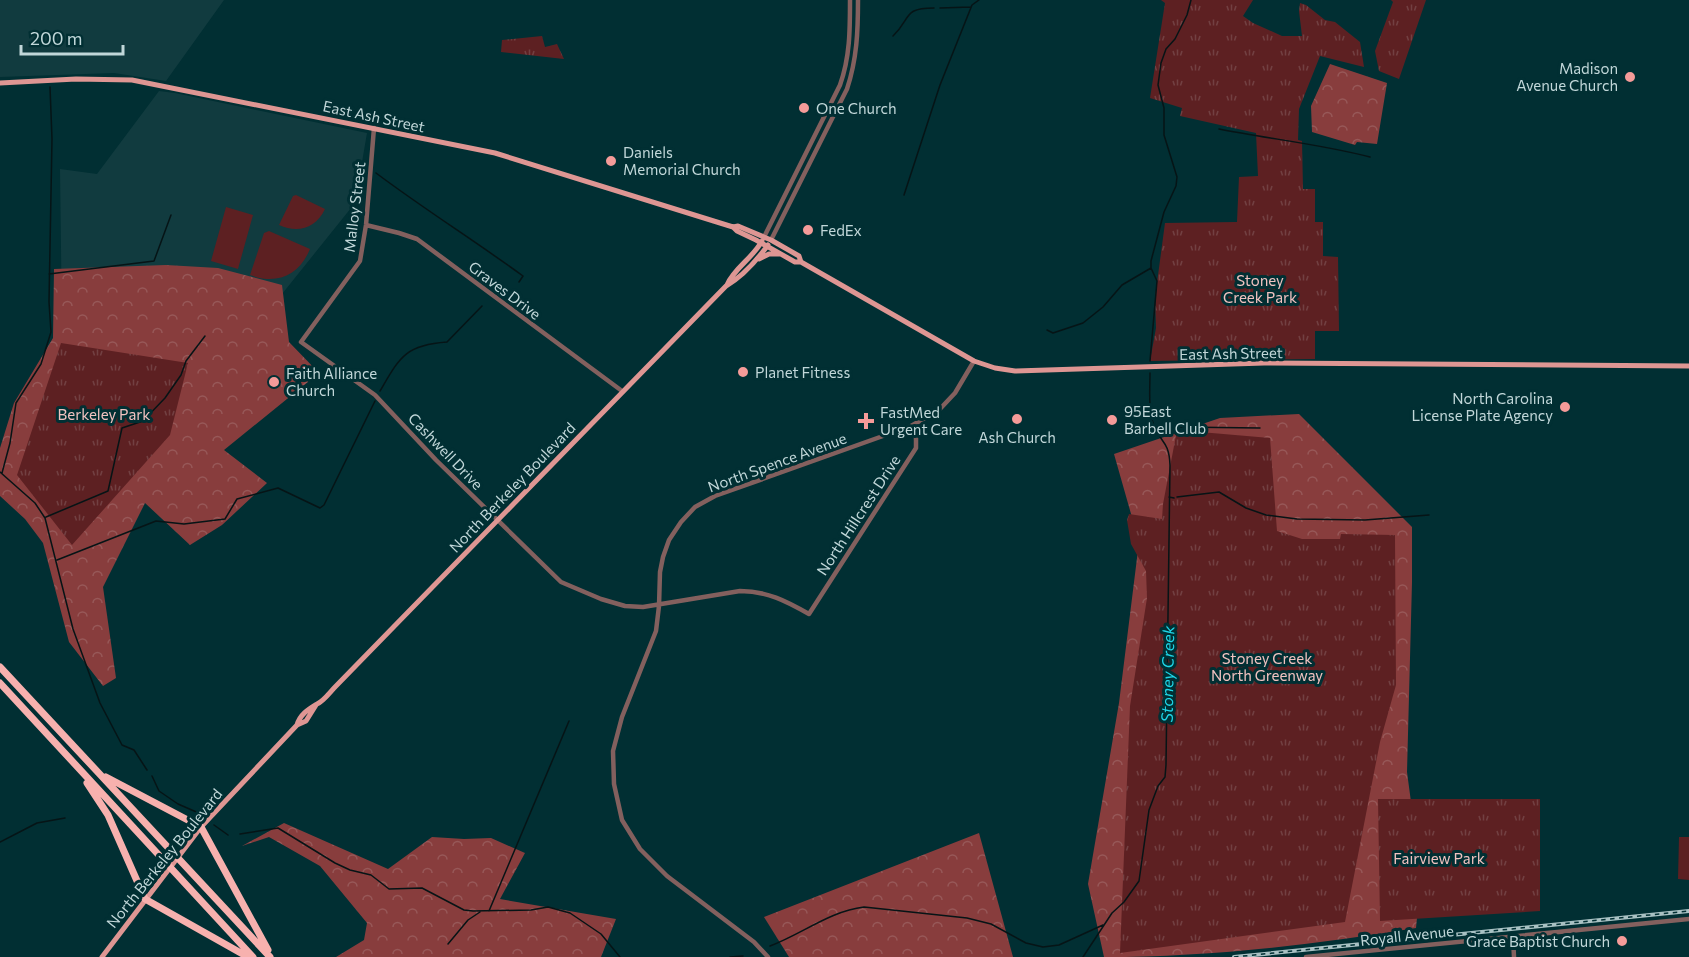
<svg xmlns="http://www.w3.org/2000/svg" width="1689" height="957" font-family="Commissioner,sans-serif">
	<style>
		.built { fill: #113b3f }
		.grass { fill: #5d2022 }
		.forest { fill: url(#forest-crowns) }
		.park { fill: url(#park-tufts) }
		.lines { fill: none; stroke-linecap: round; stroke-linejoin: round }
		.stream { stroke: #061416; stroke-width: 1.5 }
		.minor { stroke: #83605e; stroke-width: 4.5 }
		.major { stroke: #de9693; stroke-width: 5 }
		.highway { stroke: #f7b1ae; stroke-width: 7 }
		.rail-casing { stroke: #a8c1c3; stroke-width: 4 }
		.rail { stroke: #012f33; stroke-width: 1.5; stroke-dasharray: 4.5; stroke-linecap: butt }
		.poi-dot { fill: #f59b99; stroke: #012f33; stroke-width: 2 }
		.labels { text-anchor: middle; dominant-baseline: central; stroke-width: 6; stroke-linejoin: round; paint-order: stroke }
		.poi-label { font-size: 15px; fill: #c1d7d9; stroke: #012f33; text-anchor: start }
		.street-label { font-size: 15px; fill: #c1d7d9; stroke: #012f33 }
		.park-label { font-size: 15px; fill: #f1c2c0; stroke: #012f33 }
		.water-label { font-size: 16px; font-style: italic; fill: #1ed6e8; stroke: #012f33 }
	</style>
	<defs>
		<pattern id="forest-crowns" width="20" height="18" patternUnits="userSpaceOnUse" patternTransform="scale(1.5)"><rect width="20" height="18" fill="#883d3d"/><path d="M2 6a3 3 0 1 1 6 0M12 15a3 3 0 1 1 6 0" fill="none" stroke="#975858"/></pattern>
		<pattern id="park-tufts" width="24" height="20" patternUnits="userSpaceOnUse" patternTransform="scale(1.5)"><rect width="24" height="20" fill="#5d2022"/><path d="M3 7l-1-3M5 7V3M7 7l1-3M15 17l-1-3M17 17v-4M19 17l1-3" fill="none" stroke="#724042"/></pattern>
	</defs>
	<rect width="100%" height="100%" fill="#012f33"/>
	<path class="built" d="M0,0H224L166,81L114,73L0,77Z
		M159,91L175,93L367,133L355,203L270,309L62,328L60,169L97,174Z"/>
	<path class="grass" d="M296,195L325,209C316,228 298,234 279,225L293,196Z
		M226,207L253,215L238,269L211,261Z
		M269,231L310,249C299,276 276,285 250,275L264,233Z
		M1679,837H1689V880L1678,879Z"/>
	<path class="forest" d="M1330,64L1387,83L1377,144L1357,142L1355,145L1312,132L1311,106Z
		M166,265L218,268L282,285L289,342L319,373L224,450L267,483L222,525L190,545L145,503L103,587L116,678L103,686L69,642L43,543L25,519L0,496V448L14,403L53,338L54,269Z
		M1299,414L1412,527V582L1407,772L1421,877L1416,928C1313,945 1208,957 1104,957L1088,884L1119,703L1139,542L1114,454L1220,418Z
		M284,823L388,869L432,837L464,839L491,838L525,853L500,899L616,919L601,957H336L364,940L367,923L320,866L269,837L242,846Z
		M979,833L1013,957H789L764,917Z"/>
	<path class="park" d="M1161,0H1253L1243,16L1253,23L1282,36H1302L1299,11L1300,3L1306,5L1325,20L1335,22L1360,42L1364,67L1320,56L1299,109L1298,140L1302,141L1303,189H1315V222H1323V256L1338,257L1339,331H1315V359L1150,361L1156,328L1155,298L1165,223L1237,222L1239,177L1258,176L1256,133L1180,116L1182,108L1150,98L1165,3Z
		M1391,0H1426L1399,79L1379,71L1375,51L1393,2Z
		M542,36L545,47L557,44L564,59L501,52L502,40Z
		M61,343L188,363L170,435L72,545L17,475Z
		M1177,430L1270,438L1277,531L1302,539H1340L1341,534L1395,535L1396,685L1380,742L1345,922L1120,953L1130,706L1147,598L1146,571L1131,544L1127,520L1129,514L1162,519L1163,504Z
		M1378,799H1540V911L1380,921Z"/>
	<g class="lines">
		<path class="stream" d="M940,8L971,7
			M893,36C912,18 902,8 934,8
			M1219,129C1269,139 1320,144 1370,157
			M376,173C424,209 475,241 523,276L519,282
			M904,195L940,85L972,5L979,0
			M49,274L154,261L171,215
			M1047,330L1053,333L1083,323L1103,307L1122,285L1151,268
			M1150,361L1157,281L1151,268V261L1164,212L1176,186L1177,177L1164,135V108L1158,85L1161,63L1166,49L1175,39L1187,15L1191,0
			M380,391C400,357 405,345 447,342L482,306
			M1157,432L1179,427L1260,428
			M0,472L35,503L45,518L73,629L100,703L122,745L134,750L147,770
			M2,473L10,443L16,403L41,364L51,332L49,302L52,139L50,87
			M1169,497L1174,498
			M1177,497L1219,492L1246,508L1266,515L1297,519L1365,520L1429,515
			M46,517L108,491L122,428L143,421L165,398L181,375L186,361L205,336
			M57,560L156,521L184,524L225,519L237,499L278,488L320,508L324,505L375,401
			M152,776L159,791L178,804L201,814
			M214,825L228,835
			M240,834L278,828L335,863L350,870L371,875L389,889L422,888L464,910L473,911L531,910L548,907L570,913L601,934L620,957
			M0,842L37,823L65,818
			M489,911L569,721
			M448,944L468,920L480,912
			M770,946C802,934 830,911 864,907L967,918L991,924L1026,943L1043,947L1059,945L1103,925
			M730,957L743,956
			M1083,957L1112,913L1124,902L1139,881L1149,810L1158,786L1165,777L1166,765L1170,465C1169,441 1161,443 1154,426C1148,410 1150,390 1150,373"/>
		<path class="minor" d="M374,128L366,225L360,261L301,342L375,395L436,460L561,582L601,599L625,606L643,607L740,591C767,591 786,601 809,614L916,448V438L911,426
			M366,225L399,233L417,239L622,391
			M764,237L840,85C850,57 850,30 850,0
			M771,240L847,89C857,59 858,31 858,0
			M1513,936L1514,957
			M768,957L754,942L667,876L640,849L622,820L614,784L613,751L622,717L656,631L659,606L660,572L663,557L669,540L681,522L695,507L715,496L911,426L939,410L955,393L974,361
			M1306,957L1689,919"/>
		<path class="major" d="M0,83L76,79L132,80L495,153L733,227L738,226L771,240L799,256L801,262
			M733,227L737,231L756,240L795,262H801L974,361L995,368L1015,371L1264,363L1689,366
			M759,259L769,254H779
			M727,285C734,268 753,258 762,241
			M316,705L306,721L297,725C300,714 309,709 317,704C324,701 330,692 336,686L726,286C742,277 757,260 768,245
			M102,957L201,827L297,725"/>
		<path class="highway" d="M0,667L270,957
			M0,683L253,957
			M106,777L201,827L268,950
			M87,783L108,815L145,899L248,957"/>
		<g class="rail-casing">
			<path id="rail" d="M1234,957L1689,911"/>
		</g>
		<use href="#rail" class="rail"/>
	</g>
	<g class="poi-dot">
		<circle cx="1630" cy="77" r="6"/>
		<circle cx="804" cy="108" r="6"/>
		<circle cx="611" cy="161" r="6"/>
		<circle cx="808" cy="230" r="6"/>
		<circle cx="743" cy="372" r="6"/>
		<circle cx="274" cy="382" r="6"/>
		<circle cx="1565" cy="407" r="6"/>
		<circle cx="1017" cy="419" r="6"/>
		<circle cx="1112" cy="420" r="6"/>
		<path d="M863 412h6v6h6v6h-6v6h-6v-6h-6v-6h6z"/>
		<circle cx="1622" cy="941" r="6"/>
	</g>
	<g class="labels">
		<g class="poi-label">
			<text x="1618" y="68" text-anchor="end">Madison<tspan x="1618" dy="17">Avenue Church</tspan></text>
			<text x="816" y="108">One Church</text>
			<text x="623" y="152">Daniels<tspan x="623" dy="17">Memorial Church</tspan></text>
			<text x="820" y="230">FedEx</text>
			<text x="755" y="372">Planet Fitness</text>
			<text x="286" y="373">Faith Alliance<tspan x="286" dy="17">Church</tspan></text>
			<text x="1553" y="398" text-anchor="end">North Carolina<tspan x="1553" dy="17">License Plate Agency</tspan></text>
			<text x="1124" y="411">95East<tspan x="1124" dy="17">Barbell Club</tspan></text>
			<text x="880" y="412">FastMed<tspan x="880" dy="17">Urgent Care</tspan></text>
			<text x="1017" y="437" text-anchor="middle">Ash Church</text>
			<text x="1610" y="941" text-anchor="end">Grace Baptist Church</text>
		</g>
		<g class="street-label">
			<text transform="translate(374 116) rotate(12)">East Ash Street</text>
			<text transform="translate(354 207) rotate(-83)">Malloy Street</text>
			<text transform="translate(505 290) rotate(37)">Graves Drive</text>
			<text transform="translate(1231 353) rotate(-1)">East Ash Street</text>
			<text transform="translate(446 451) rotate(46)">Cashwell Drive</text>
			<text transform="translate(777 462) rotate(-20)">North Spence Avenue</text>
			<text transform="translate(512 487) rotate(-46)">North Berkeley Boulevard</text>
			<text transform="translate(858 515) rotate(-57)">North Hillcrest Drive</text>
			<text transform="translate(164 858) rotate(-51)">North Berkeley Boulevard</text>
			<text transform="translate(1407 935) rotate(-6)">Royall Avenue</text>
		</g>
		<g class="park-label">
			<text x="1260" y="280">Stoney<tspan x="1260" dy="17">Creek Park</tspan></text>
			<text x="104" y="414">Berkeley Park</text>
			<text x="1267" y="658">Stoney Creek<tspan x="1267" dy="17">North Greenway</tspan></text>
			<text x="1439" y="858">Fairview Park</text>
		</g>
		<g class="water-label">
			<text transform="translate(1167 674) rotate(-89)">Stoney Creek</text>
		</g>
	</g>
	<path d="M21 45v9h102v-9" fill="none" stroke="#c1d7d9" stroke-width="3"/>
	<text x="30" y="45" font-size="18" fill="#c1d7d9" stroke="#012f33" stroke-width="4.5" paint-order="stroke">200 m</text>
</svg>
